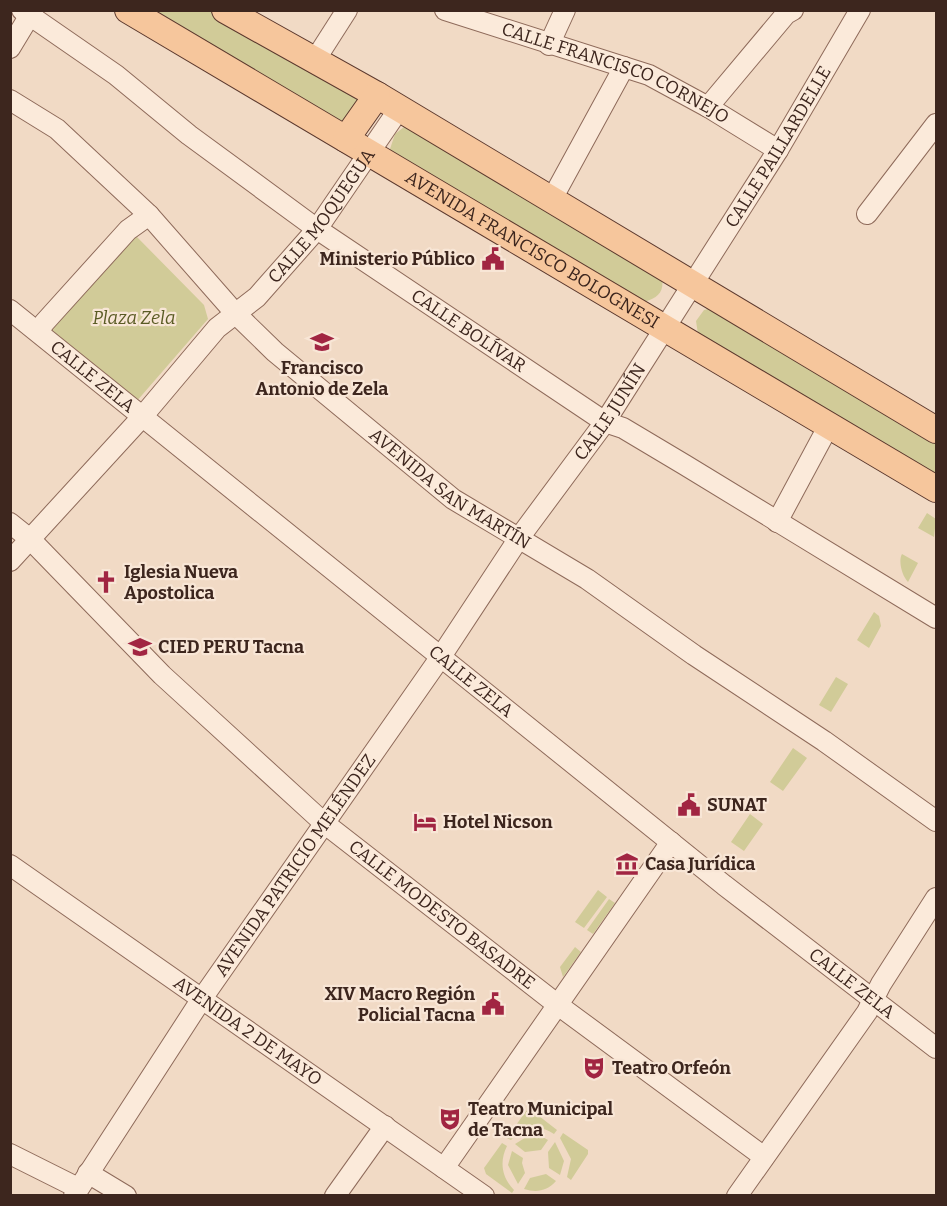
<svg xmlns="http://www.w3.org/2000/svg" width="947" height="1206" font-family="Bitter,serif">
	<style>
		.green { fill: #d1cb98 }
		.lines { fill: none; stroke-linecap: round; stroke-linejoin: round }
		.minor-casing { stroke: #8e6a5a; stroke-width: 22 }
		.major-casing { stroke: #5c392e; stroke-width: 28 }
		.minor { stroke: #fbeada; stroke-width: 20 }
		.major { stroke: #f6c69c; stroke-width: 26 }
		.labels { text-anchor: middle; dominant-baseline: central; stroke-width: 4.5; stroke-linejoin: round; paint-order: stroke }
		.street-label { font-size: 18px; fill: #3d261e; stroke: #f8e6d6 }
		.poi-label { font-size: 18px; font-weight: bold; fill: #3d261e; stroke: #f8e6d6; text-anchor: start }
		.park-label { font-size: 18px; font-style: italic; fill: #5a5b24; stroke: #f8e6d6 }
	</style>
	<rect width="100%" height="100%" fill="#f1dac5"/>
	<path class="green" d="M142,11H212L359,93L364,99L340,127Z
		M404,127L419,128L661,273C665,290 661,297 644,302L398,163L390,149L395,134Z
		M136,236L204,305L208,319L136,402L50,335L48,326Z
		M719,306L936,438V478L698,334L696,321L704,310Z
		M927,513L936,519L934,537L918,528Z
		M902,554L918,563L908,582C902,576 898,561 902,554Z
		M874,612L879,616L881,626L869,648L857,640Z
		M836,677L848,684L831,712L819,705Z
		M793,748L807,758L783,791L770,782Z
		M750,814L763,824L744,851L731,842Z
		M598,890L607,897L584,928L575,922Z
		M609,899L615,903L593,934L587,930Z
		M575,947L581,952L563,977L560,967Z
		M530,1109L557,1130L554,1134C540,1124 522,1128 511,1140L507,1138L526,1111Z
		M563,1133L588,1150V1154L571,1180L567,1177L571,1159L560,1138Z
		M528,1136H541L548,1140L541,1150L525,1152L515,1144Z
		M555,1142L564,1161L560,1175L549,1168L548,1152Z
		M502,1143L507,1146C499,1162 502,1178 514,1190L512,1193L486,1174L484,1168Z
		M512,1151L523,1158L522,1163L525,1173L518,1184L508,1165Z
		M546,1174L556,1181C547,1191 537,1193 524,1189L530,1178Z"/>
	<g class="lines">
		<g class="minor-casing">
			<g id="minor">
				<path id="s1" d="M22,10L116,75L189,135L317,229L605,422L623,428L685,465L936,618"/>
				<path id="s2" d="M445,10L649,75L708,107L778,150"/>
				<path d="M549,45L565,10"/>
				<path d="M10,48L33,10"/>
				<path d="M315,60L347,10"/>
				<path id="s3" d="M10,100L57,129L149,215L235,313L275,352L453,499L587,579L694,655L824,741L936,821"/>
				<path d="M708,107L786,14L793,10"/>
				<path d="M552,199L624,67"/>
				<path d="M867,214L936,124"/>
				<path id="s4" d="M10,310L724,885L936,1048"/>
				<path d="M39,332L44,323L128,230L149,215"/>
				<path d="M777,522L829,425"/>
				<path id="s5" d="M10,523L30,539L162,675L324,823L558,1005L764,1157"/>
				<path id="s6" d="M10,561L142,417L217,328L257,297L317,229L399,109"/>
				<path id="s7" d="M10,865L484,1196"/>
				<path d="M10,1154L78,1188"/>
				<path d="M444,1168L671,842"/>
				<path d="M88,1173L126,1196"/>
				<path id="s8" d="M74,1196L201,1000L442,655L519,538L605,422L778,150L860,10"/>
				<path d="M335,1196L385,1126"/>
				<path d="M737,1196L867,1012L881,984L936,898"/>
			</g>
		</g>
		<g class="major-casing">
			<g id="major">
				<path id="s9" d="M128,10L936,489"/>
				<path d="M225,10L377,95L936,430"/>
				<path d="M346,139L377,95"/>
			</g>
		</g>
		<use href="#minor" class="minor"/>
		<use href="#major" class="major"/>
	</g>
	<defs>
		<g id="civic-bare" transform="scale(1.8)"><path d="M-.6-6.5H3V-4.5H.6V-3L4-1V1h2V6H-6V1h2V-1L-.6-3ZM-1.2 2.5V6h2.4V2.5Z" fill="#a12542" stroke="#f8e6d6" stroke-width="2.5" paint-order="stroke"/></g>
		<g id="school-bare" transform="scale(1.8)"><path d="M0-5L7-2L0 1L-7-2ZM-4 1L0 2.5L4 1V4Q0 6-4 4Z" fill="#a12542" stroke="#f8e6d6" stroke-width="2.5" paint-order="stroke"/></g>
		<g id="church-bare" transform="scale(1.8)"><path d="M-1.2-6h2.4v3.5h3.3v2.4h-3.3V6h-2.4V-.1h-3.3v-2.4h3.3Z" fill="#a12542" stroke="#f8e6d6" stroke-width="2.5" paint-order="stroke"/></g>
		<g id="university-bare" transform="scale(1.8)"><path d="M0-5L7-2L0 1L-7-2ZM-4 1L0 2.5L4 1V4Q0 6-4 4Z" fill="#a12542" stroke="#f8e6d6" stroke-width="2.5" paint-order="stroke"/></g>
		<g id="hotel-bare" transform="scale(1.8)"><path d="M-6-4.5h1.5V1H6V5H4.5V3h-9V5H-6ZM-4 0a1.8 1.8 0 1 1 3.6 0ZM.5 0V-2.5h3Q6-2.5 6 0Z" fill="#a12542" stroke="#f8e6d6" stroke-width="2.5" paint-order="stroke"/></g>
		<g id="museum-bare" transform="scale(1.8)"><path d="M0-6L6-3V-2H-6V-3ZM-5-1h2V3h-2ZM-1-1h2V3h-2ZM3-1h2V3H3ZM-6 4H6V6H-6Z" fill="#a12542" stroke="#f8e6d6" stroke-width="2.5" paint-order="stroke"/></g>
		<g id="theatre-bare" transform="scale(1.8)"><path d="M-5-5.5Q0-4 5-5.5V0Q5 5 0 6Q-5 5-5 0ZM-3.3-2.5H-1v1.5H-3.3ZM1-2.5H3.3v1.5H1ZM-2.8 1Q0 5.5 2.8 1Z" fill="#a12542" stroke="#f8e6d6" stroke-width="2.5" paint-order="stroke"/></g>
	</defs>
	<g fill-rule="evenodd">
		<use href="#civic-bare" x="493" y="259"/>
		<use href="#school-bare" x="322" y="342"/>
		<use href="#church-bare" x="106" y="582"/>
		<use href="#university-bare" x="140" y="647"/>
		<use href="#civic-bare" x="689" y="805"/>
		<use href="#hotel-bare" x="425" y="822"/>
		<use href="#museum-bare" x="627" y="864"/>
		<use href="#civic-bare" x="493" y="1004"/>
		<use href="#theatre-bare" x="594" y="1068"/>
		<use href="#theatre-bare" x="450" y="1119"/>
	</g>
	<g class="labels">
		<g class="street-label">
			<text stroke="none"><textPath href="#s2" startOffset="182">CALLE FRANCISCO CORNEJO</textPath></text>
			<text stroke="none"><textPath href="#s8" startOffset="1264">CALLE PAILLARDELLE</textPath></text>
			<text stroke="none"><textPath href="#s6" startOffset="466">CALLE MOQUEGUA</textPath></text>
			<text stroke="none"><textPath href="#s9" startOffset="470">AVENIDA FRANCISCO BOLOGNESI</textPath></text>
			<text stroke="none"><textPath href="#s1" startOffset="550">CALLE BOLÍVAR</textPath></text>
			<text stroke="none"><textPath href="#s4" startOffset="106">CALLE ZELA</textPath></text>
			<text stroke="none"><textPath href="#s8" startOffset="950">CALLE JUNÍN</textPath></text>
			<text stroke="none"><textPath href="#s3" startOffset="590">AVENIDA SAN MARTÍN</textPath></text>
			<text stroke="none"><textPath href="#s4" startOffset="592">CALLE ZELA</textPath></text>
			<text stroke="none"><textPath href="#s8" startOffset="398">AVENIDA PATRICIO MELÉNDEZ</textPath></text>
			<text stroke="none"><textPath href="#s5" startOffset="584">CALLE MODESTO BASADRE</textPath></text>
			<text stroke="none"><textPath href="#s4" startOffset="1078">CALLE ZELA</textPath></text>
			<text stroke="none"><textPath href="#s7" startOffset="290">AVENIDA 2 DE MAYO</textPath></text>
		</g>
		<g class="poi-label">
			<text x="475" y="259" text-anchor="end">Ministerio Público</text>
			<text x="322" y="368" text-anchor="middle">Francisco<tspan x="322" dy="21">Antonio de Zela</tspan></text>
			<text x="124" y="572">Iglesia Nueva<tspan x="124" dy="21">Apostolica</tspan></text>
			<text x="158" y="647">CIED PERU Tacna</text>
			<text x="707" y="805">SUNAT</text>
			<text x="443" y="822">Hotel Nicson</text>
			<text x="645" y="864">Casa Jurídica</text>
			<text x="475" y="994" text-anchor="end">XIV Macro Región<tspan x="475" dy="21">Policial Tacna</tspan></text>
			<text x="612" y="1068">Teatro Orfeón</text>
			<text x="468" y="1109">Teatro Municipal<tspan x="468" dy="21">de Tacna</tspan></text>
		</g>
		<g class="park-label">
			<text x="134" y="318">Plaza Zela</text>
		</g>
	</g>
	<rect width="947" height="1206" fill="none" stroke="#3d261e" stroke-width="24"/>
</svg>
